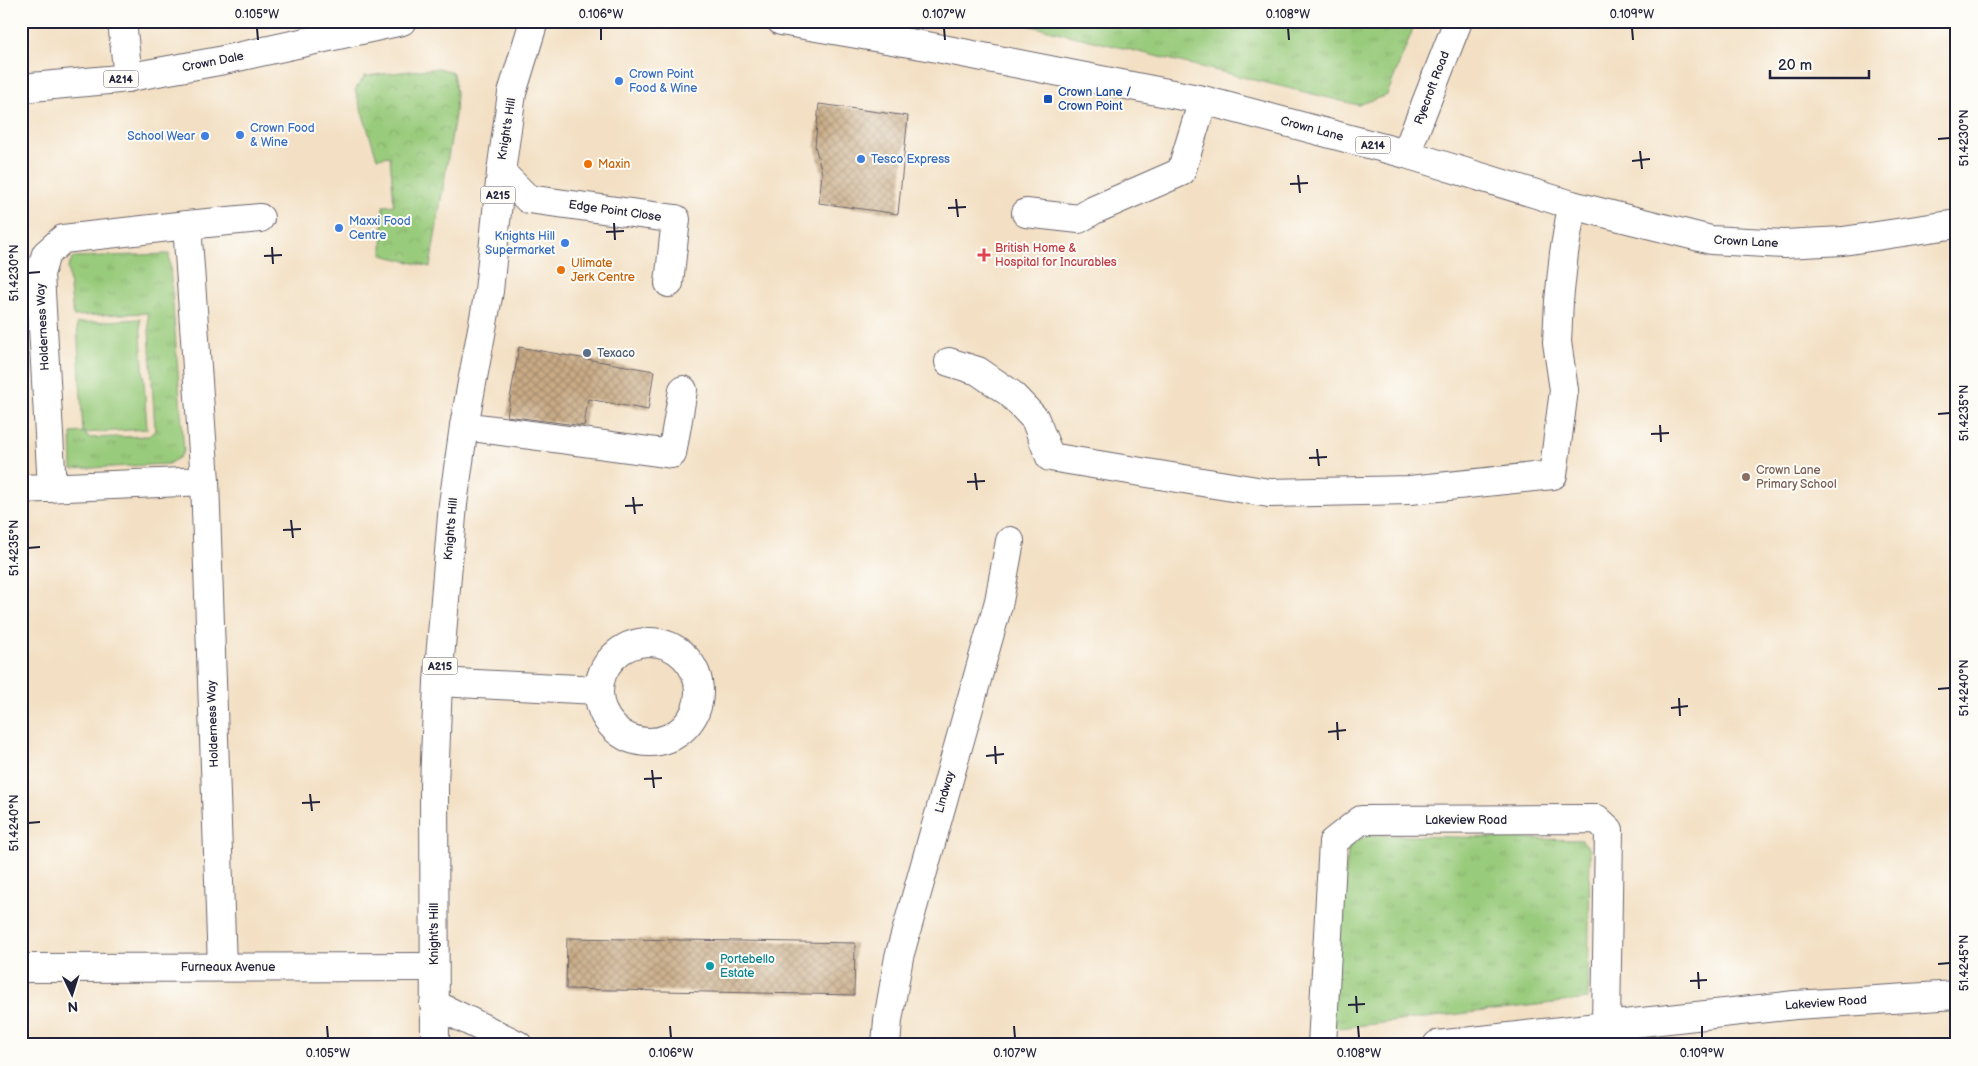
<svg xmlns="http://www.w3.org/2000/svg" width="1978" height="1066" font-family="'Balsamiq Sans',sans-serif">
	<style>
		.grass { fill: url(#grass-tufts); stroke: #5e765c }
		.park { fill: url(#park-crowns); stroke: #5e765c }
		.garden { fill: #99cb7c; stroke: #5e765c }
		.building { fill: url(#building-cross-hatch) }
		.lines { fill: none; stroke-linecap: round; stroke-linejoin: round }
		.minor-casing { stroke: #6b646b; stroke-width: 30 }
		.major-casing { stroke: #6b646b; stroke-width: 30 }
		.minor { stroke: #fff; stroke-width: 28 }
		.major { stroke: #fff; stroke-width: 28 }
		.ticks { fill: none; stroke: #22223b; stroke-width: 2 }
		.shop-dot { fill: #3f7fe0; stroke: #fdfcf7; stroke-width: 2 }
		.transit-dot { fill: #1a4fb4; stroke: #fdfcf7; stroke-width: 2 }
		.food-dot { fill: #e8710a; stroke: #fdfcf7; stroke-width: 2 }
		.health-dot { fill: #e0444e; stroke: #fdfcf7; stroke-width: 2 }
		.service-dot { fill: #5c6f8a; stroke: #fdfcf7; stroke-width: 2 }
		.education-dot { fill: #8d6e63; stroke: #fdfcf7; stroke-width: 2 }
		.culture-dot { fill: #0f9aa8; stroke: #fdfcf7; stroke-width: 2 }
		.labels { text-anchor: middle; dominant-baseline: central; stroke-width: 4; stroke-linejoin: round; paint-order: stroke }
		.shield { fill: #fdfcf7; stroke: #646373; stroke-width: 1 }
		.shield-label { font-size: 11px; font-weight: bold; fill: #22223b }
		.street-label { font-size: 12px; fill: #22223b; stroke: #fdfcf7 }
		.shop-label { font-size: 12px; fill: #366cbe; stroke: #fdfcf7; text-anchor: start }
		.transit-label { font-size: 12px; fill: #164399; stroke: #fdfcf7; text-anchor: start }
		.food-label { font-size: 12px; fill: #c56008; stroke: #fdfcf7; text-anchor: start }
		.health-label { font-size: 12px; fill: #be3a42; stroke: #fdfcf7; text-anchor: start }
		.service-label { font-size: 12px; fill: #4e5e75; stroke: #fdfcf7; text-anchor: start }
		.education-label { font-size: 12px; fill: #785e54; stroke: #fdfcf7; text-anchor: start }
		.culture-label { font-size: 12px; fill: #0d838f; stroke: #fdfcf7; text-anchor: start }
		.neatline { fill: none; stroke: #22223b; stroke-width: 2 }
		.ticks-label { font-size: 12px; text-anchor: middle; fill: #22223b }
	</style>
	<defs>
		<pattern id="grass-tufts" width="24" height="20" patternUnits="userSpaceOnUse" patternTransform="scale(1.25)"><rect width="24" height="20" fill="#99cb7c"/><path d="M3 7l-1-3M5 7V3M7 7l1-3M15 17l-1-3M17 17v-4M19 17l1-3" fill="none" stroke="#84ae6c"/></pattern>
		<pattern id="park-crowns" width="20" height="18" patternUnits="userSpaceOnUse" patternTransform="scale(1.25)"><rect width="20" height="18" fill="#99cb7c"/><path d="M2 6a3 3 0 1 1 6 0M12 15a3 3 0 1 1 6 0" fill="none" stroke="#84ae6c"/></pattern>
		<pattern id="building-cross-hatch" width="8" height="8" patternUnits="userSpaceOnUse" patternTransform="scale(1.25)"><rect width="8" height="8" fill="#c9ab85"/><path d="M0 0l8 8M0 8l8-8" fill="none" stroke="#a38b6e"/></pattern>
	</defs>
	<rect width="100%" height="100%" fill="#fdfcf7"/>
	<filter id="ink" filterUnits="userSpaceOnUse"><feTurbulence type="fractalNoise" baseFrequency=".02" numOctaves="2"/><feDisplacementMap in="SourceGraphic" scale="10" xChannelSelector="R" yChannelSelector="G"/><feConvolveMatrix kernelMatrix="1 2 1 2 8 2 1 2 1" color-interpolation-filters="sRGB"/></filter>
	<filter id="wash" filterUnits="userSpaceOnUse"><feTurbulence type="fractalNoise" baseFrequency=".0096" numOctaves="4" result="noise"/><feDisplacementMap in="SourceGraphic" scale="20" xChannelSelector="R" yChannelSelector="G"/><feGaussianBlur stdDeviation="1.12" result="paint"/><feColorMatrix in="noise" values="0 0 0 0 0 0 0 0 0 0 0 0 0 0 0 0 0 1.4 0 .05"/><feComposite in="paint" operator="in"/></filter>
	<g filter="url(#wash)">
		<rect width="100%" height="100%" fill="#f3e0c4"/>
		<path class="grass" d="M1011,21H1416L1387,95L1358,105Z
			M169,254L184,451L180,457L168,464L72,469L71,433L85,432L88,438L149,436L155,430L148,313L73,316L68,268L73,257Z
			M1368,835L1582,840L1590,849L1588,999L1330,1029L1348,851L1352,843Z"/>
		<path class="park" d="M439,68L453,73L456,93L455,115L430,267L382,255L383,206L394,205L390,156L377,158L355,90L365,76Z"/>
		<path class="garden" d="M140,319L147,429L83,433L77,323Z"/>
		<g id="blocks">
			<path class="building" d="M819,104L908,116L898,214L819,203L822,173L815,146Z
				M519,347L654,371L648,410L588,399L584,426L507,416Z
				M567,938L855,943L854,995L566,989Z"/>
		</g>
	</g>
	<g filter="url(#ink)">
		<use href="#blocks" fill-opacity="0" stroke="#6b646b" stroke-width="1"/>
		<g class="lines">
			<g class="minor-casing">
				<path id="minor" d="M122,21L128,78
					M1406,154L1458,21
					M501,172L528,199L676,219L669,283
					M1026,213L1079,219L1094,210L1181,172L1203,100
					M949,362L978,371L1010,393L1035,419L1050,457L1269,493L1410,490L1553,475L1564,390L1557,342L1559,301L1564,253L1572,205
					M464,426L672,454L683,390
					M52,488L40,274L46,254L63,239L187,225
					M21,489L205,481
					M599 692a50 50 0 1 1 100 0a50 50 0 1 1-100 0Z
					M438,682L598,690
					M222,967L205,481L187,225L260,218
					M21,968L434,967
					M434,1004L518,1045
					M886,1045L888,1020L899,957L999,601L1010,541
					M1322,1045L1333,842L1361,820L1597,819L1609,830L1606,1026L1795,1005L1957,995
					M1437,1045L1606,1026"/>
			</g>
			<g class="major-casing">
				<path id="major" d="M781,21L927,46L1203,100L1406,154L1572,205L1711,240L1784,244L1843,241L1957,224
					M21,88L119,79L219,61L402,21
					M435,1045L434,786L438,682L453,504L464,426L489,291L501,172L512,93L534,21"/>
			</g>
			<use href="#minor" class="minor"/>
			<use href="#major" class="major"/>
		</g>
	</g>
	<path class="ticks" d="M257,28L258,40M601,28V40M944,28L945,40M1288,28L1289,40M1632,28L1633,40M1938,139L1950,138M1640,151L1642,169M1632,161L1650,159M1298,175L1300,193M1290,184L1308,183M956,199L958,217M948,208L966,207M614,223L615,240M606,232L624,231M272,247L273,264M264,256L282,255M28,273L40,272M1938,414L1950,413M1660,425L1661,442M1651,434L1669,433M1317,449L1319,466M1309,458L1327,457M975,473L977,490M967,482L985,481M633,497L635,514M625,506L643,505M291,520L293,538M283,530L301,529M28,548L40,547M1938,689L1950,688M1679,698L1680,716M1671,708L1688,706M1337,722L1338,740M1328,732L1346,730M995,746L996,764M986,756L1004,754M652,770L654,788M644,779L662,778M310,794L312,811M302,803L320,802M28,823L40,822M1938,964L1950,963M1698,972L1699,989M1690,981L1707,980M1356,996L1357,1013M1348,1005L1365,1004M327,1026L328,1038M670,1026L671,1038M1014,1026L1015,1038M1358,1026L1359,1038M1702,1026V1038"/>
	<g class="shop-dot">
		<circle cx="619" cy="81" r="5"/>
		<circle cx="240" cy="135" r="5"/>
		<circle cx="205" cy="136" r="5"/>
		<circle cx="861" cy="159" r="5"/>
		<circle cx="339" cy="228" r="5"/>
		<circle cx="565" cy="243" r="5"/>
	</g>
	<rect class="transit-dot" x="1043" y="94" width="10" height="10" rx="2.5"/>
	<g class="food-dot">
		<circle cx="588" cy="164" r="5"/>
		<circle cx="561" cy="270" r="5"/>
	</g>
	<path class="health-dot" d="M981.5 247.5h5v5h5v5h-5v5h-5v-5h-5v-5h5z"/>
	<circle class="service-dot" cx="587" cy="353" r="5"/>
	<circle class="education-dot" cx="1746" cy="477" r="5"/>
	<circle class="culture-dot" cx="710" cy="966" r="5"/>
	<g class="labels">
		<g class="shield">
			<rect x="103.5" y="70.5" width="35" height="17" rx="4"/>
			<rect x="1355.5" y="136.5" width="35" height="17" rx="4"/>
			<rect x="480.5" y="186.5" width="35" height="17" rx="4"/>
			<rect x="422.5" y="657.5" width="35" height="17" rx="4"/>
		</g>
		<g class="shield-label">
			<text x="121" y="79">A214</text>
			<text x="1373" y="145">A214</text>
			<text x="498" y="195">A215</text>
			<text x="440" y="666">A215</text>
		</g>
		<g class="street-label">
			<text transform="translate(213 62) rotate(-11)">Crown Dale</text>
			<text transform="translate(1432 88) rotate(-69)">Ryecroft Road</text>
			<text transform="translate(507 129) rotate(-81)">Knight's Hill</text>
			<text transform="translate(1312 129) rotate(15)">Crown Lane</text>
			<text transform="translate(615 211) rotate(8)">Edge Point Close</text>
			<text transform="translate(1746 242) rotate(3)">Crown Lane</text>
			<text transform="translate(43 327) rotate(-93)">Holderness Way</text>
			<text transform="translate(451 529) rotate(-85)">Knight's Hill</text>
			<text transform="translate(213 724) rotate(-92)">Holderness Way</text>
			<text transform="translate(945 792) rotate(-74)">Lindway</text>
			<text x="1466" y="820">Lakeview Road</text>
			<text transform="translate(434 934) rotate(-90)">Knight's Hill</text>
			<text x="228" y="967">Furneaux Avenue</text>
			<text transform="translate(1826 1003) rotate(-4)">Lakeview Road</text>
		</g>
		<g class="shop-label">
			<text x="629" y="74">Crown Point<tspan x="629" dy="14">Food &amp; Wine</tspan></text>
			<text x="250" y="128">Crown Food<tspan x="250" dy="14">&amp; Wine</tspan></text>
			<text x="195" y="136" text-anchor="end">School Wear</text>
			<text x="871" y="159">Tesco Express</text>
			<text x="349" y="221">Maxxi Food<tspan x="349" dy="14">Centre</tspan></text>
			<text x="555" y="236" text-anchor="end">Knights Hill<tspan x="555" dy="14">Supermarket</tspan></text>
		</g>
		<g class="transit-label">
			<text x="1058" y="92">Crown Lane /<tspan x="1058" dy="14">Crown Point</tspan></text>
		</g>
		<g class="food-label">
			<text x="598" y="164">Maxin</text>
			<text x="571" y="263">Ulimate<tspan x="571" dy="14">Jerk Centre</tspan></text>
		</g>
		<g class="health-label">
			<text x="995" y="248">British Home &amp;<tspan x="995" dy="14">Hospital for Incurables</tspan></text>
		</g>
		<g class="service-label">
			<text x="597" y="353">Texaco</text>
		</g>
		<g class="education-label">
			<text x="1756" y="470">Crown Lane<tspan x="1756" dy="14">Primary School</tspan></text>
		</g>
		<g class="culture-label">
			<text x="720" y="959">Portebello<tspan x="720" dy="14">Estate</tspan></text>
		</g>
	</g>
	<rect width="1978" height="1066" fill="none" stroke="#fdfcf7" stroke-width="55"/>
	<g transform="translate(72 994) rotate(176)" stroke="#fdfcf7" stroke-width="4" paint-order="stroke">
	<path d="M0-4L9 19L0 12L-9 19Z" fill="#22223b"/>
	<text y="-8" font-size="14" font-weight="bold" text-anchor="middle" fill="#22223b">N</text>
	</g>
	<path d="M1770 70v8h99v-8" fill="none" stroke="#22223b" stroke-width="2.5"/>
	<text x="1778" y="70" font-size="15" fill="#22223b" stroke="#fdfcf7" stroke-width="4" paint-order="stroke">20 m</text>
	<rect x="28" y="28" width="1922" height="1010" class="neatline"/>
	<g class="ticks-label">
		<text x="257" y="18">0.105°W</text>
		<text x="601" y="18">0.106°W</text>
		<text x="944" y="18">0.107°W</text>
		<text x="1288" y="18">0.108°W</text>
		<text x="1632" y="18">0.109°W</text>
		<text transform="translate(1964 138) rotate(-90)" y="4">51.4230°N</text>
		<text transform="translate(14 273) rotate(-90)" y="4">51.4230°N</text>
		<text transform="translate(1964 413) rotate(-90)" y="4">51.4235°N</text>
		<text transform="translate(14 548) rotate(-90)" y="4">51.4235°N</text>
		<text transform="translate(1964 688) rotate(-90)" y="4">51.4240°N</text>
		<text transform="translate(14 823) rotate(-90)" y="4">51.4240°N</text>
		<text transform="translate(1964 963) rotate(-90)" y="4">51.4245°N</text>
		<text x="328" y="1057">0.105°W</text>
		<text x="671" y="1057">0.106°W</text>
		<text x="1015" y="1057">0.107°W</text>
		<text x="1359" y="1057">0.108°W</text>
		<text x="1702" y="1057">0.109°W</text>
	</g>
</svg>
